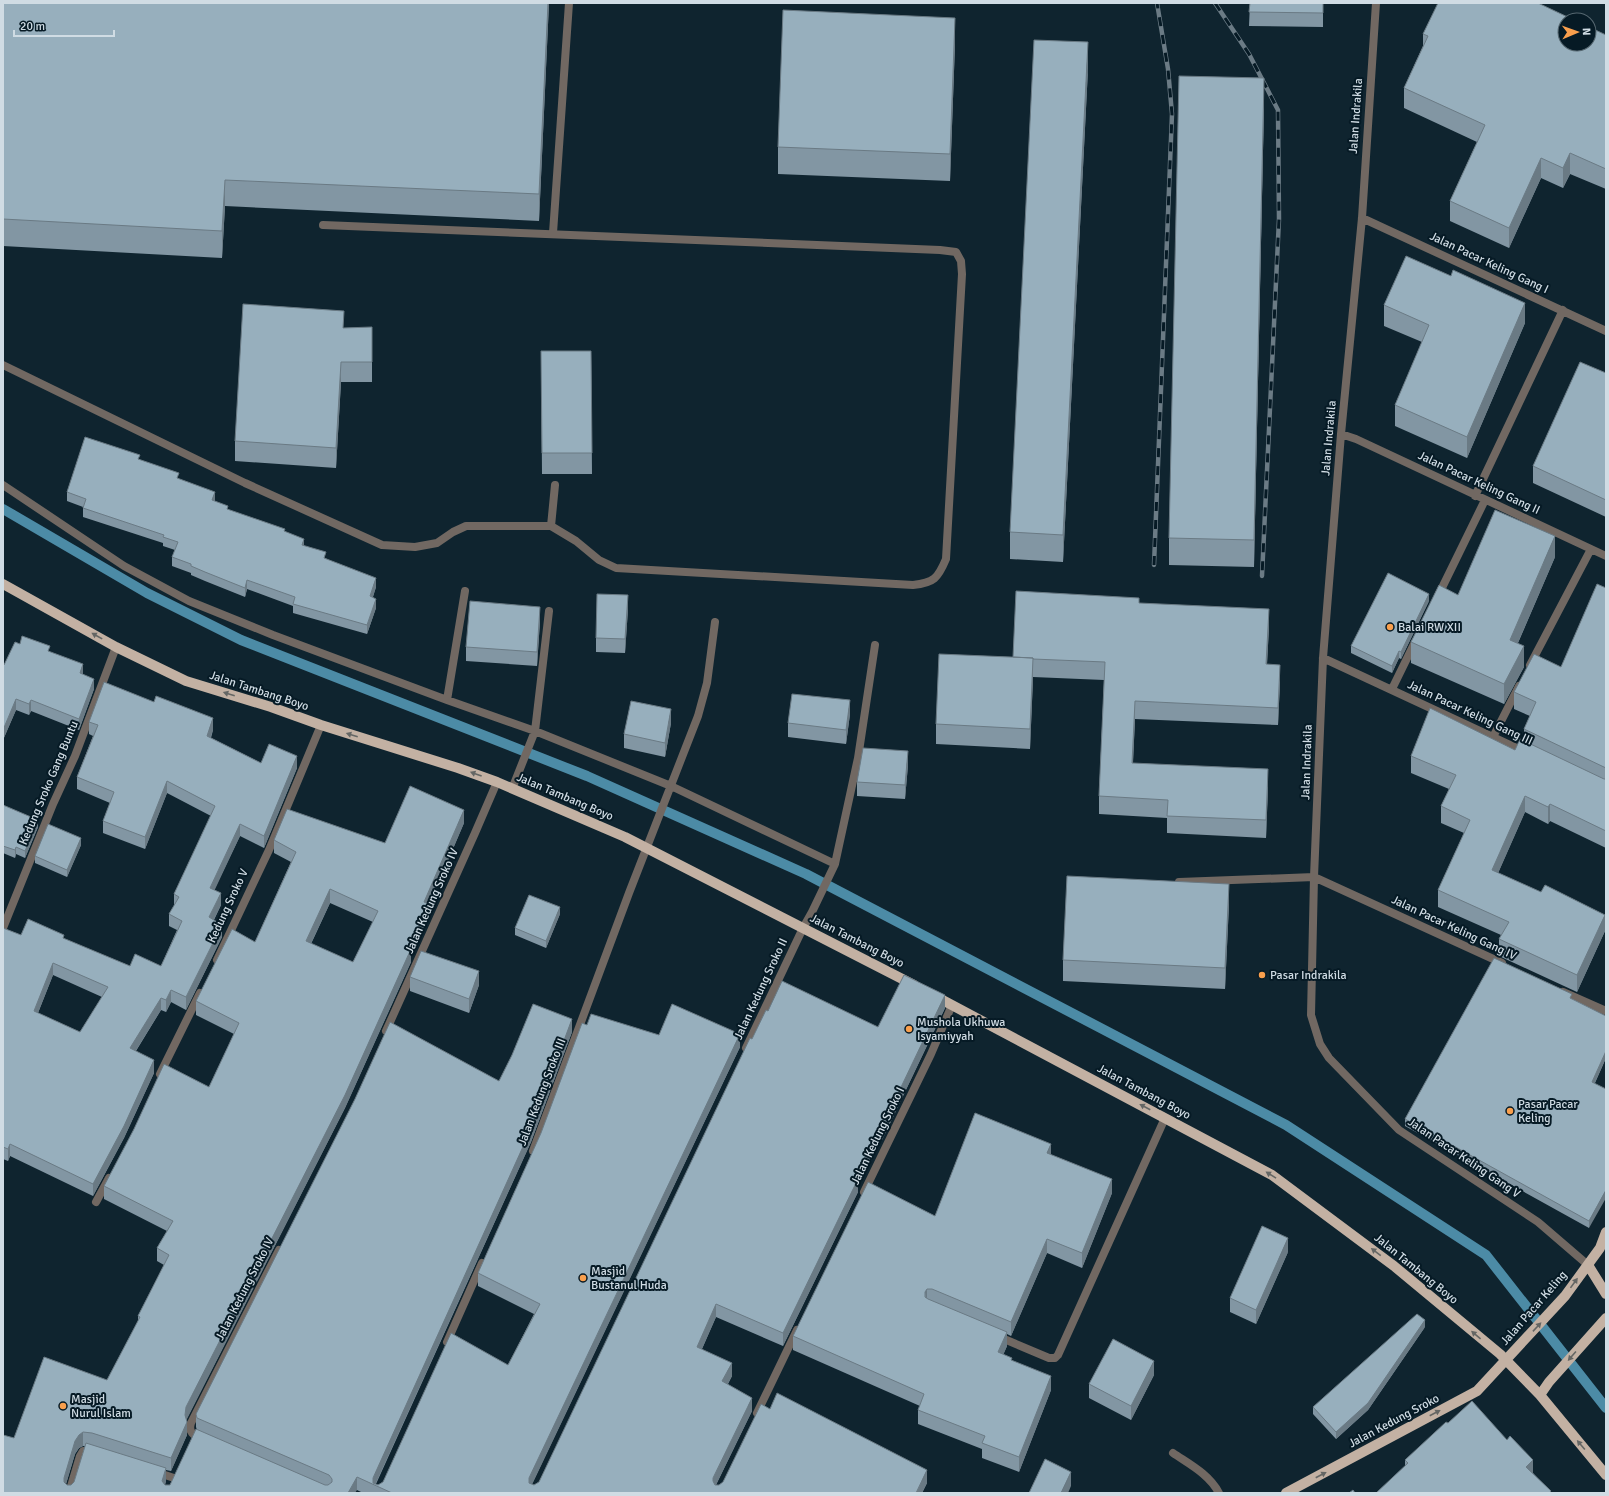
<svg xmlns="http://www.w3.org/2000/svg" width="1609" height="1496" font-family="Signika,sans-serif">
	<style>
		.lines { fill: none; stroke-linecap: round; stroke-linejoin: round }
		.stream { stroke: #4c8ba6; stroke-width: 10 }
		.lane { stroke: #716862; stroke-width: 8 }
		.street { stroke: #716862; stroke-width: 8 }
		.primary { stroke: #c3b1a3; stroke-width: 10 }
		.rail-casing { stroke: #6b7b85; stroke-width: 4.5 }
		.rail { stroke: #061a25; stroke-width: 3; stroke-dasharray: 9; stroke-linecap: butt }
		.wall { fill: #8296a3; fill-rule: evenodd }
		.shaded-wall { fill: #6a7a84 }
		.building { fill: #97afbd; stroke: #6a7a84; fill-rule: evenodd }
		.oneway { fill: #646664 }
		.poi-dot { fill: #f99f4d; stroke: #061a25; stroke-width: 1.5 }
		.labels { text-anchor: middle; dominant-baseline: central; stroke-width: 4; stroke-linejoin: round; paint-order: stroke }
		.street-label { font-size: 12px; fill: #d0dce4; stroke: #061a25 }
		.poi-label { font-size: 12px; fill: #d0dce4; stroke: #061a25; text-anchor: start }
	</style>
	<rect width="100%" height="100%" fill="#0f242f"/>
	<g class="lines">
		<path class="stream" d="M3,509L147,593L241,640L587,776L806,874L1286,1125L1486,1255L1606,1408"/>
		<path class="lane" d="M553,233L569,3
			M3,365L245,483L382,545L415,547L437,543L453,532L466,526H551L576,541L599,560L616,568L913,585C934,583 938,578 946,559L962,274L961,261L956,252L940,250L323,225
			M551,526L555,485"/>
		<path class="street" d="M1376,3L1362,218L1341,434L1323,658L1314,877L1311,1015L1320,1044L1329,1058L1399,1130L1538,1222L1588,1265
			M1362,218L1606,331
			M1341,434L1356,439L1606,556
			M3,485L124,566L189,601L273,635L447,700L535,731L671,786L835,864
			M1475,496L1563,310
			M1438,596L1485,500
			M1323,658L1525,752
			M1530,665L1591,549
			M1392,689L1415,642
			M447,700L465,591
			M1493,737L1519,686
			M512,789L535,731L549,611
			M1179,882L1314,877L1502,963
			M3,928L53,804L75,756L116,647
			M217,960L269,850L321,725
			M1563,992L1606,1011
			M386,1031L475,833L497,782
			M746,1048L803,928L812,912L835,864L858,758L875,645
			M160,1074L200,993
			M533,1151L629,893L698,716L707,683L715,622
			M864,1192L931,1054L952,1005
			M96,1202L109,1178
			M997,1336L1049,1358H1055L1058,1355L1165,1118
			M447,1342L482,1263
			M757,1413L797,1330
			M202,1439C193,1435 188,1432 191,1423L279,1250
			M1173,1453C1189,1464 1209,1474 1219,1493
			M156,1472L174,1478
			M69,1493L80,1456L83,1451L93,1452"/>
		<path class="primary" d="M3,584L116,647L186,681L271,707L321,725L458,768L497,782L625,837L914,985
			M933,995L1272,1175L1394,1266L1500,1354L1540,1395L1606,1475
			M1588,1265L1606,1294
			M1540,1395L1549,1382L1606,1318
			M1286,1493L1477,1391L1565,1296L1600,1248L1606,1232"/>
		<g class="rail-casing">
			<path id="rail" d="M1215,3L1249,54L1278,110L1279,219L1262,576
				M1154,565L1172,114L1168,69L1157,3"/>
		</g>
		<use href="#rail" class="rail"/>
	</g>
	<path class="wall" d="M3,3H549L539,221L225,206L222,258L3,246Z
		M1250,3H1323V27L1249,26Z
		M1423,34L1606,35V189L1570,174L1563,188L1541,178L1509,248L1450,221V201L1477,142L1404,108V88L1423,46Z
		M955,44L950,181L778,174V147Z
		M1088,69L1063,562L1010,559V532Z
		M1264,105L1254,567L1169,565V538Z
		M1451,276L1525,323L1467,458L1395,426V405L1422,342L1384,326V305Z
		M344,328L372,362V382H341L336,468L235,461V441Z
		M541,351H591L592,474H542Z
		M1606,373V517L1533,483V466Z
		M140,460L179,479L228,510L285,532L304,546L376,587L373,597L376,608L367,634L293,613V606L247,589L245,597L205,581L191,575V573L172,566V557L175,550L163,546V543L83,517V507L67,501V492Z
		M1555,557L1518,643L1524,667L1504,704L1411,663V642L1458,595Z
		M1606,588V848L1550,821L1548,824L1525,812L1498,873L1605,931L1577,992L1499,956V939L1501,935L1438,907V890L1464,833L1441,823V806L1449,789L1411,773V756L1515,750L1524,741V729L1530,716L1514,709V692L1561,667Z
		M1429,601L1401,659L1399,658L1392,673L1351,653V646Z
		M1139,603L1269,627L1267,664L1280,682L1278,725L1135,719L1133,763L1268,787L1266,838L1167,833V818L1099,814V796L1104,680L1033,677L1030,749L936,744V724L1013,657Z
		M628,609L625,653L596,652V638Z
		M540,621L537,666L466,661V647Z
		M20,644L50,652L83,674L94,689L79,730L31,711L29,715L16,710L3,740V665H4Z
		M850,714L846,744L788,737V723Z
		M89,722L213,730L211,738L261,763L297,768L264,848L240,836L214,890L221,905L214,920L222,937L186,1010L171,1002L166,1012L161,1010L136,1051L154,1073L124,1138L93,1196L10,1156L8,1161L3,1159V928L21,935L64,939L130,966H161L177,930L169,926V914L174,906V894L211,816L167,793L145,849L103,833V821L110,803L77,789V777L93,736L89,734ZM53,975L102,997L80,1032L38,1013Z
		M671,723L665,757L624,748V734Z
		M908,765L905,799L857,796V782Z
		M3,805L38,827L25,858L16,854L15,858L3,853Z
		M464,823L429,905V917L411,955V962L345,1108L186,1420L187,1435L171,1471L166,1470V1481L165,1485H170L197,1430L196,1427V1414L499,1081L572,1032L531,1142L376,1484L378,1485L383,1482L508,1365L534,1314L478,1286V1273L541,1133L587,1025L740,1047L532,1484L534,1485L539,1482L752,1039L768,1011L878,1027L945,1008L882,1140L879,1139L858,1185V1192L783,1346L716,1317L702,1349L732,1376L728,1384L752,1411L716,1485H719L723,1482L770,1409L927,1483L922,1493H363L357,1490L3,1493L14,1438L107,1380L138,1321V1316L164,1265L157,1261V1248L167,1231L104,1199V1186L209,1087L234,1034L196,1015V1001L255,942L291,862L274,853V840L385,843ZM330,903L373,922L353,962L311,944ZM83,1446H85L74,1482L71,1485H67L66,1484L75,1454L79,1448Z
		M81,845L67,877L35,863V856Z
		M1229,904L1225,989L1063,981V960Z
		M560,914L546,948L515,935V928Z
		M410,977L479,985L469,1013L410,991Z
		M1572,999L1606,1016V1058L1595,1083L1589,1228L1405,1126V1119Z
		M1051,1155L1112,1193L1082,1268L1047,1253L1011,1336L1007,1334V1346L1003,1355L1051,1390L1019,1472L982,1458V1449L918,1424V1410L920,1406L793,1350V1336L935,1216Z
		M1288,1252L1256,1324L1230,1312V1298Z
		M1425,1327L1368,1410L1336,1439L1313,1414V1407Z
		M1154,1375L1131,1420L1089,1398V1384Z
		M1448,1423L1533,1473L1551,1493L1405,1466V1460Z"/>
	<path class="shaded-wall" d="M548,3H549L539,221V194Z
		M955,18V44L950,181V154Z
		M1088,42V69L1063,562V535Z
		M1264,78V105L1254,567V540Z
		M1570,153V174L1563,188V168Z
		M1541,158V178L1509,248V228Z
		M225,180V206L222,258V231Z
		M1525,303V323L1467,458V437Z
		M341,362V382L336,468V448Z
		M215,492V501L212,509V500Z
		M1555,536V557L1510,661V640Z
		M304,539V548L302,545Z
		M376,578V587L370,605V596Z
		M247,580V589L245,597V588Z
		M1429,594V601L1401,659V652Z
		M628,595V609L625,653V639Z
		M376,599V608L367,634V625Z
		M540,607V621L537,666V652Z
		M1269,609V627L1266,682V664Z
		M1524,646V667L1504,704V684Z
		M1399,651V658L1392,673V666Z
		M1033,658V679L1030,749V729Z
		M83,664V675L80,673Z
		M1280,665V682L1278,725V708Z
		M94,679V689L79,730V719Z
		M16,699V710L3,740V730Z
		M31,700V711L29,715V704Z
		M850,700V714L846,744V730Z
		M1135,701V719L1132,781V763Z
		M671,709V723L665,757V743Z
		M213,718V730L207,748V736Z
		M908,751V765L905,799V785Z
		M297,756V768L264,848V836Z
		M1268,769V787L1266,838V820Z
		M167,781V793L145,849V837Z
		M1525,796V812L1492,887V870Z
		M1550,804V821L1548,824V807Z
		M464,810V823L429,905V917L411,955V962L345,1108L186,1421L187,1422V1435L171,1471V1458L185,1415L186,1407L408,948L424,902Z
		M38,820V827L25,858V851Z
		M240,824V836L210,900V888Z
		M81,838V845L67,877V870Z
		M16,847V854L15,858V850Z
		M1229,884V904L1225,989V968Z
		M330,889V903L306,954V941Z
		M221,893V905L209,929V917Z
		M560,907V914L546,948V941Z
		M1605,915V931L1577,992V975Z
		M222,925V937L186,1010V997Z
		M53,963V975L34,1023V1011Z
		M479,971V985L469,1013V999Z
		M171,990V1002L166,1012V1000Z
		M945,995V1008L882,1140V1127Z
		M161,998V1010L130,1060V1048Z
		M572,1019V1032L531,1142L375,1485L373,1484V1478Z
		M740,1034V1047L529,1491V1478Z
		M1606,1051V1058L1592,1089V1082Z
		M154,1060V1073L124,1138L93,1196V1184Z
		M879,1126V1139L858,1185V1192L783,1346V1333Z
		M10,1144V1156L8,1161V1149Z
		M1051,1144V1158L1047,1153Z
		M1112,1179V1193L1082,1268V1253Z
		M1606,1190V1198L1589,1228V1221Z
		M1288,1238V1252L1256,1324V1310Z
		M1047,1239V1253L1011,1336V1322Z
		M927,1289V1303L925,1292Z
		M716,1304V1317L697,1360V1347Z
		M1425,1320V1327L1368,1410L1336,1439V1432Z
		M1007,1332V1346L998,1367V1352Z
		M1154,1361V1375L1131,1420V1406Z
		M732,1363V1376L722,1394V1381Z
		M1051,1376V1390L1019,1472V1457Z
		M752,1398V1411L713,1491V1478Z
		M83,1432V1446L79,1448L75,1454L64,1491V1478L75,1441L79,1435Z
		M1533,1460V1474L1526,1467Z
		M166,1468V1481L162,1493V1481Z
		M927,1470V1483L922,1493H916Z
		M1071,1472V1486L1068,1493H1061Z
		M357,1477V1490L355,1493H348Z"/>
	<path class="building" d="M3,3H548L539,194L225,180L222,231L3,219Z
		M1250,3H1323V13L1249,12Z
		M1438,3H1538L1574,20H1565V44H1589V27L1606,35V169L1570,153L1563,168L1541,158L1509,228L1450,201L1485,125L1404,88L1428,36L1423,34Z
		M783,10L955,18L950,154L778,147Z
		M1034,40L1088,42L1063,535L1010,532Z
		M1179,76L1264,78L1254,540L1169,538Z
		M1406,256L1451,276L1453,270L1525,303L1467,437L1395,405L1429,325L1384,305Z
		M243,304L344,311L343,328L372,327V362H341L336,448L235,441Z
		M541,351H591L592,453H542Z
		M1580,362L1606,373V500L1533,466Z
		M85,437L140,455L138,459L179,473L177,478L215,492L212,500L228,506L227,509L285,529L284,531L304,539L302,545L326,552L324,558L376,578L370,596L376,599L367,625L293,604L295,597L247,580L245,588L205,572L191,566V564L172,557L178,542L163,537L164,535L83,508L86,499L67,492Z
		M1495,510L1555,536L1510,640L1524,646L1504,684L1411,642L1439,585L1458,595Z
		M1388,573L1429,594L1401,652L1399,651L1392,666L1351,646Z
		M1597,584L1606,588V768L1524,729L1536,702L1514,692L1534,654L1561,667Z
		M1016,591L1139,598V603L1269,609L1266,664L1280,665L1278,708L1135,701L1132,763L1268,769L1266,820L1167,816L1168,800L1099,796L1105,662L1033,659V658L1013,657Z
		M597,594L628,595L625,639L596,638Z
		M470,601L540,607L537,652L466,647Z
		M22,636L50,646L48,651L83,664L80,673L94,679L79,719L31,700L29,704L16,699L3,730V665H4L15,642L20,644Z
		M939,654L1033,658L1030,729L936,724Z
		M104,682L154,702L156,696L213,718L207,736L261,763L269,744L297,756L264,836L240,824L210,888L221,893L209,917L222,925L186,997L171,990L166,1000L161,998L130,1048L154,1060L124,1126L93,1184L10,1144L8,1149L3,1147V928L21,935L28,919L64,935L63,938L130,966L135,954L161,966L182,921L169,914L179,897L174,894L215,806L167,781L145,837L103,821L114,792L77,777L98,725L89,722ZM53,963L108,987L80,1032L34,1011Z
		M792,694L850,700L846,730L788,723Z
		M631,701L671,709L665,743L624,734Z
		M1430,708L1515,750L1520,739L1604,779H1606V831L1550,804L1548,807L1525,796L1492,870L1541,892L1545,885L1605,915L1577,975L1499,939L1509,922L1438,890L1470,820L1441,806L1456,775L1411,756Z
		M863,748L908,751L905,785L857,782Z
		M410,786L464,810L424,902L429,904L408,948L411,949L345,1095L186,1407L185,1415L187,1422L171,1458L92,1433L83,1432L79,1435L75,1441L64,1478V1482L67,1485H71L74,1482L86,1443L166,1468L162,1481L165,1485H170L196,1429L325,1485H328L332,1482V1479L329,1475L197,1418L196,1414L355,1099L390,1022L499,1081L512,1055L533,1004L572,1019L531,1129L373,1478V1483L378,1485L383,1482L451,1333L508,1365L540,1304L478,1273L541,1133L582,1023L587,1025L591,1014L659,1035L672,1004L740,1034L529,1478V1483L534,1485L539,1482L750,1038L752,1039L766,1010L768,1011L782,981L878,1027L904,975L945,995L882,1127L879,1126L856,1177L858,1179L783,1333L716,1304L697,1347L732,1363L722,1381L752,1398L713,1478V1481L715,1485H719L723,1482L761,1404L770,1409L777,1393L927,1470L916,1493H917H392L357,1477L348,1493H3V1435L14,1438L44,1357L107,1380L140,1317L138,1316L169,1255L157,1248L173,1221L104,1186L134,1129L164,1064L209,1087L239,1023L196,1001L232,929L255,942L296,852L274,840L287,809L385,843ZM330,889L378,911L353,962L306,941Z
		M3,805L38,820L25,851L16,847L15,850L3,846Z
		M48,824L81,838L67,870L35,856Z
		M1067,876L1229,884L1225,968L1063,960Z
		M529,895L560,907L546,941L515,928Z
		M421,951L479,971L469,999L410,977Z
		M1494,958L1572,994L1570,998L1606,1016V1051L1592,1082L1606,1089V1190L1589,1221L1405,1119Z
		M975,1113L1051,1144L1047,1153L1112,1179L1082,1253L1047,1239L1011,1322L932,1289H927L925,1292V1297L928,1299L1007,1332L998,1352L1012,1358L1011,1360L1051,1376L1019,1457L982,1443L985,1436L918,1410L924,1394L793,1336L868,1182L935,1216Z
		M1262,1226L1288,1238L1256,1310L1230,1298Z
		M1417,1314L1425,1320L1368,1403L1336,1432L1313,1407Z
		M1113,1339L1154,1361L1131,1406L1089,1384Z
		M1472,1401L1507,1440L1510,1436L1533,1460L1526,1467L1551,1491L1549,1493H1376L1408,1463L1405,1460L1446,1422L1448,1423Z
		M1045,1459L1071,1472L1061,1493H1029Z
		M1353,1490L1355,1493H1349Z"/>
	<defs><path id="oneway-solid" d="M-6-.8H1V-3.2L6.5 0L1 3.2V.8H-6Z"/></defs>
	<g class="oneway">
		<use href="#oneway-solid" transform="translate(97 636) rotate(-151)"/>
		<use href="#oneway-solid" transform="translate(229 694) rotate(-163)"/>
		<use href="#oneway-solid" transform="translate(352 735) rotate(-163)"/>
		<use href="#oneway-solid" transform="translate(476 774) rotate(-160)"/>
		<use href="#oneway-solid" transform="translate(1145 1107) rotate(-152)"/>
		<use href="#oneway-solid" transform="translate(1271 1175) rotate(-148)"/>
		<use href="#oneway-solid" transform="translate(1376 1252) rotate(-143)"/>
		<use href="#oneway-solid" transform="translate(1574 1283) rotate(-54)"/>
		<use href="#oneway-solid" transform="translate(1537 1327) rotate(-47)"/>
		<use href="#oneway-solid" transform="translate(1476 1335) rotate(-140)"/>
		<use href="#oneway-solid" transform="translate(1572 1356) rotate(131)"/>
		<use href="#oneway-solid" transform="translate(1435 1413) rotate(-28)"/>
		<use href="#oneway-solid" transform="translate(1581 1445) rotate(-130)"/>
		<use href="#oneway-solid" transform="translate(1321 1475) rotate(-28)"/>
	</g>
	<g class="poi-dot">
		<circle cx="1390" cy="627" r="4"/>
		<circle cx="1262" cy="975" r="4"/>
		<circle cx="909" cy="1029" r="4"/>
		<circle cx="1510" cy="1111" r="4"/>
		<circle cx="583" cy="1278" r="4"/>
		<circle cx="63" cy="1406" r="4"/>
	</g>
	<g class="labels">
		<g class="street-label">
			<text transform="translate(1356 116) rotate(-86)">Jalan Indrakila</text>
			<text transform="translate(1489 263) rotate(25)">Jalan Pacar Keling Gang I</text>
			<text transform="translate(1329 438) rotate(-85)">Jalan Indrakila</text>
			<text transform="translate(1479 483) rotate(25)">Jalan Pacar Keling Gang II</text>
			<text transform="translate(259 691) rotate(18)">Jalan Tambang Boyo</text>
			<text transform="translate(1470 713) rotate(25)">Jalan Pacar Keling Gang III</text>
			<text transform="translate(1307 762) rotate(-88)">Jalan Indrakila</text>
			<text transform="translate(49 783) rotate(-67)">Kedung Sroko Gang Buntu</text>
			<text transform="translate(565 797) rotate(23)">Jalan Tambang Boyo</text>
			<text transform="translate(432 901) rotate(-66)">Jalan Kedung Sroko IV</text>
			<text transform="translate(228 906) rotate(-65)">Kedung Sroko V</text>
			<text transform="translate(1454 928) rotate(25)">Jalan Pacar Keling Gang IV</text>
			<text transform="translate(857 941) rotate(27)">Jalan Tambang Boyo</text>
			<text transform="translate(761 989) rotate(-65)">Jalan Kedung Sroko II</text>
			<text transform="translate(542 1092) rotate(-69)">Jalan Kedung Sroko III</text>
			<text transform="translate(1144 1092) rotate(28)">Jalan Tambang Boyo</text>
			<text transform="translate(878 1136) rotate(-64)">Jalan Kedung Sroko I</text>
			<text transform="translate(1464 1158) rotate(34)">Jalan Pacar Keling Gang V</text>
			<text transform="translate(1416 1269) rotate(39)">Jalan Tambang Boyo</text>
			<text transform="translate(245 1289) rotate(-63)">Jalan Kedung Sroko IV</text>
			<text transform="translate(1534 1308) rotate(-49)">Jalan Pacar Keling</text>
			<text transform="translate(1394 1421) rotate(-28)">Jalan Kedung Sroko</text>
		</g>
		<g class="poi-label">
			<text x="1398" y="627">Balai RW XII</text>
			<text x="1270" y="975">Pasar Indrakila</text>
			<text x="917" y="1022">Mushola Ukhuwa<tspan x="917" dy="14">Isyamiyyah</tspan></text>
			<text x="1518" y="1104">Pasar Pacar<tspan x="1518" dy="14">Keling</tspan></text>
			<text x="591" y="1271">Masjid<tspan x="591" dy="14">Bustanul Huda</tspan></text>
			<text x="71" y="1399">Masjid<tspan x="71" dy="14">Nurul Islam</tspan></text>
		</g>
	</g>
	<rect width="1609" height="1496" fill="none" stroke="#d0dce4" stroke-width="8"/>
	<g transform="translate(1577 32) rotate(88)"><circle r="19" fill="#061a25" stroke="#576871"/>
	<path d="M0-3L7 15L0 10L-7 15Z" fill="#f99f4d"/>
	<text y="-6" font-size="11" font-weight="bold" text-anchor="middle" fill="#d0dce4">N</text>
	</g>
	<path d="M14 30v6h100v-6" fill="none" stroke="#d0dce4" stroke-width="2"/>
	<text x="20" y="30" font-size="12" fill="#d0dce4" stroke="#061a25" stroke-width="3" paint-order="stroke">20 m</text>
</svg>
